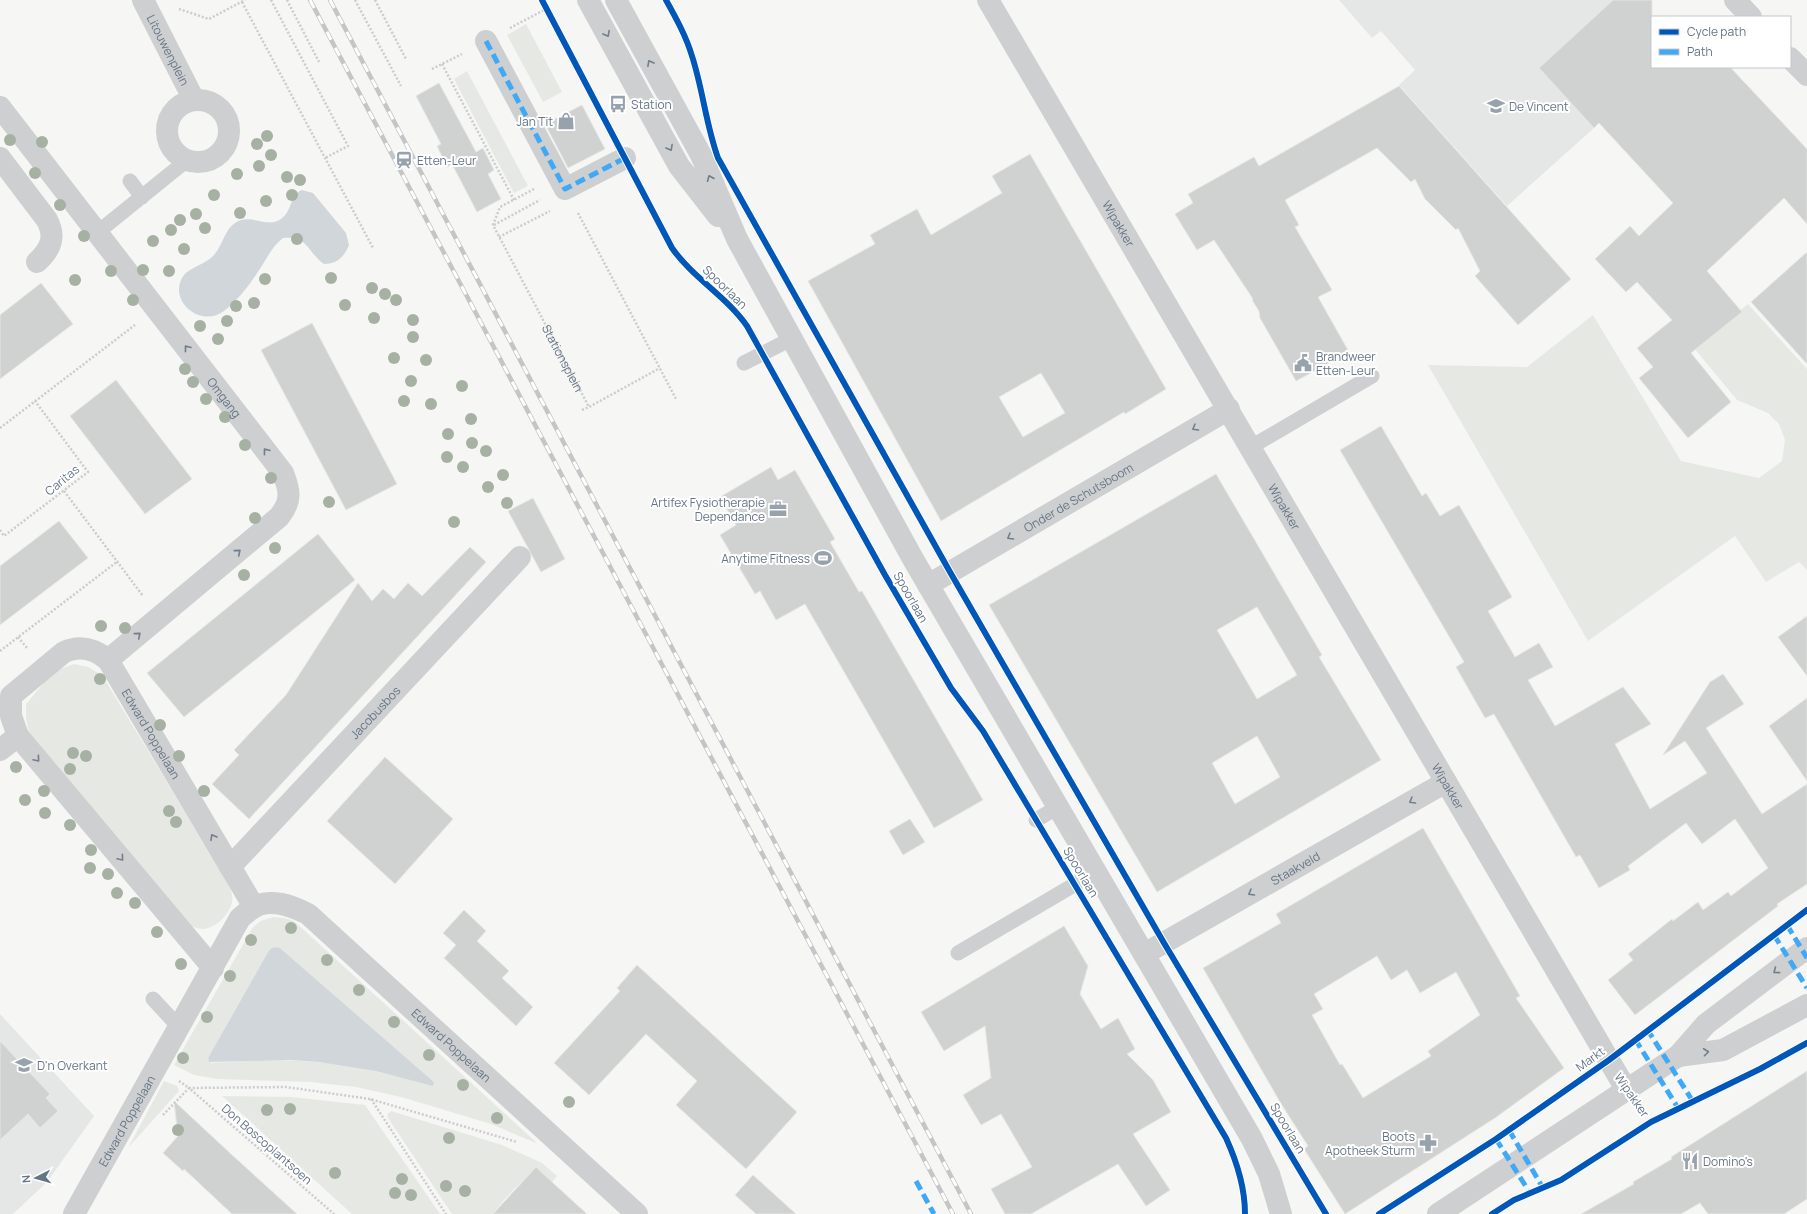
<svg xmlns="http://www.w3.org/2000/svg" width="1807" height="1214" font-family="Manrope,sans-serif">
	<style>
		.built { fill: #e5e6e6 }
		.green { fill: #e6e9e3; fill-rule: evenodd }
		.water { fill: #d0d6da }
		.building { fill: #d0d1d1; stroke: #e6e6e4; fill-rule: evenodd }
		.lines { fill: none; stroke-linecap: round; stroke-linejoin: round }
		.path { stroke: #cccccd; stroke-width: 2.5; stroke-dasharray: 2 2; stroke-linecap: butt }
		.service { stroke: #cecfd0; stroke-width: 15 }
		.pedestrian { stroke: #cecfd0; stroke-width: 22 }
		.minor { stroke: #cecfd0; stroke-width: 22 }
		.tertiary { stroke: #cecfd0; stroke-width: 22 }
		.rail-casing { stroke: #c4c5c6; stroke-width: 4.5 }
		.rail { stroke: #fff; stroke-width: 3; stroke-dasharray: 9; stroke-linecap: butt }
		.quiet { stroke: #3fa9f5; stroke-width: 5; stroke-dasharray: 10 5; stroke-linecap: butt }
		.cycleway-casing { stroke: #fff; stroke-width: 8 }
		.cycleway { stroke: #0057b8; stroke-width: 6 }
		.tree { fill: #a6b1a3 }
		.oneway { stroke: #707e8d }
		.labels { text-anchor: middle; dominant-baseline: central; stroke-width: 4; stroke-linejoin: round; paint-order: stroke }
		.street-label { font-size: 12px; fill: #657586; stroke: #fff }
		.poi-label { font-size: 12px; fill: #657586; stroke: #fff; text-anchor: start }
	</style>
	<rect width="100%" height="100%" fill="#f6f6f5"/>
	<path class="built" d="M1339,0H1613L1539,68L1594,128L1507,206L1399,85L1415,70L1381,31L1372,38Z
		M0,1014L94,1116L47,1182L13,1214H0Z"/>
	<path class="green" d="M526,24L562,92L543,102L507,35Z
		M467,71L528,186L514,193L454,79Z
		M1748,304L1807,369V570L1799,562L1766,582L1735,536L1588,641L1428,365L1527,367L1593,315L1681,461L1759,478L1782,461L1785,440L1779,424L1768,413L1737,400L1694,348Z
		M74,664L88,667L102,675L230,886C231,891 233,896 232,902C230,914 216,928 203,929C197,929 191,926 185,923L29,733L26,718V704L48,678L60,669Z
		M273,917L284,918L294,921L536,1142V1143L491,1124L401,1097L356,1087L310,1082L217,1079L194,1075L174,1065L253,927L261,921ZM276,947L280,948L434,1082V1084C395,1075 357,1065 317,1062C282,1059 246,1060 211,1063L208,1060V1058L268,952Z
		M164,1081L177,1086L179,1091L128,1148Z
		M222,1096L292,1097L365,1105L440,1214H352Z
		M391,1111L502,1145L542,1163L557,1176L552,1182L536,1167L503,1201L493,1214H452L388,1118L387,1115Z"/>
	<path class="water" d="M302,190L313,193L346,233L349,245C344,257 337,264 324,264C308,253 308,235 283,238C274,245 269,254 263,264C253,280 240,299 224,311C200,329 166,299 184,275C189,268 206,264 214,255C224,244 225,225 241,220C255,216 270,229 282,218C293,210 289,195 302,190Z
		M276,947L280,948L434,1082L433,1086L376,1071L319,1062L290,1060L209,1062L208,1058L268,952L272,948Z"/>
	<path class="building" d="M1613,0H1652V67H1730L1807,149V224L1784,198L1707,271L1742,312L1691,353L1731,402L1688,438L1639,378L1653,367L1637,348L1672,320L1637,282L1626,292L1595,259L1630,226L1639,236L1673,203L1599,123L1594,128L1539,68Z
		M439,83L476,152L483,148L494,170L488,174L501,199L477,212L452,164L447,167L437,146L441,144L416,96Z
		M1399,86L1571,279L1518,325L1475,276L1480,271L1458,228L1456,230L1425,199L1415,179L1411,182L1377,148L1285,200L1299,225L1295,227L1332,290L1318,297L1349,352L1296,381L1260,318L1259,311L1252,300L1253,299L1214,240L1197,250L1175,214L1193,203L1188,194L1254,157L1259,166Z
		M582,105L605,149L568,168L545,124Z
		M1030,154L1166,389L1125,414L1124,412L941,521L808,281L875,244L870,235L917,209L931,235L1002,193L992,176ZM1041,373L1065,413L1023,437L999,397Z
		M1807,252V364L1751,302Z
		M41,283L73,324L0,379V315Z
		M312,323L397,484L346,510L261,350Z
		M116,380L192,479L145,514L70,416Z
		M1381,426L1422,496L1426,493L1440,516L1459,505L1512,597L1488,611L1515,657L1539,643L1553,667L1528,680L1555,726L1623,687L1651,724L1615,744L1650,809L1707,773L1685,741L1663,755L1710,682L1723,674L1744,704L1706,728L1762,814L1807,784V884L1777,904L1778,906L1635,1015L1608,980L1633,960L1628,954L1672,919L1673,921L1698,902L1703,910L1728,892L1731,896L1768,868L1735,819L1702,844L1686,823L1628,866L1630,870L1599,888L1580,855L1576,857L1494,714L1485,718L1456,667L1464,662L1340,450Z
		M771,467L778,480L795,470L835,539L830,542L859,592L862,591L983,800L934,828L805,604L776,620L760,591L755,594L720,535L736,525L720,497Z
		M1216,474L1322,655L1319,657L1381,760L1157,892L989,605ZM1257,607L1297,675L1257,699L1217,630ZM1257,736L1280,777L1235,804L1212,763Z
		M533,498L565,559L541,572L508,511Z
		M59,521L88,558L0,625V566Z
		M318,534L355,580L184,717L147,673Z
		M470,547L486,562L249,819L212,784L239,755L234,750L286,695L358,583L372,601L383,589L394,599L408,583L422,596Z
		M1807,616V676L1778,637Z
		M1807,698V781L1769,726Z
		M385,757L453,819L395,884L327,821Z
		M910,819L925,842L903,855L889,831Z
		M1423,828L1520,996L1516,998L1564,1068L1495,1118L1345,1214L1304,1149L1308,1146L1280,1102L1203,968L1281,923L1276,914ZM1377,956L1391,980L1407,970L1420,993L1456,972L1480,1015L1428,1051L1431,1056L1363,1098L1342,1064L1340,1065L1312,1015L1323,1009L1314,994Z
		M464,910L486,931L477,941L509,971L502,978L533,1007L516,1026L444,958L456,945L443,933Z
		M1064,926L1088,966L1080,994L1101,1029L1118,1018L1135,1049L1127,1054L1153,1080L1171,1112L1133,1134L1170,1190L1146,1206L1118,1164L1031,1214H1005L991,1189L1032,1167L1001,1114L981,1125L963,1095L991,1078L985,1026L944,1051L921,1012Z
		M637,965L797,1112L746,1169L676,1105L697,1081L646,1034L589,1095L554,1063L620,991L617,988Z
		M0,1041L50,1094L46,1098L58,1111L40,1128L28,1114L0,1140Z
		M1807,1071V1199L1784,1214H1708L1700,1203L1681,1214H1581L1634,1184L1633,1182L1672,1159L1671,1157Z
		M174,1101L231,1154L297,1214H232L184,1169L183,1171L163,1153L178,1136Z
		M536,1167L552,1182L587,1214H493Z
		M753,1175L796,1214H756L735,1195Z"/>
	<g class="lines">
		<g class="path">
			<path d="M271,0L348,146L325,158"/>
			<path d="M287,0L319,62"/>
			<path d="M355,0L401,86"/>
			<path d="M375,0L406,59"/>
			<path d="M242,2L373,248"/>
			<path d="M179,9L209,19L245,0"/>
			<path d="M510,28L546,9"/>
			<path d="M442,64L514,200"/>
			<path d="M432,69L462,54"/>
			<path id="s1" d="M534,189L500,207L493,225L589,407L660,368"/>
			<path d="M578,213L676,399"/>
			<path d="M494,225L540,200"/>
			<path d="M499,237L550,211"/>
			<path d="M582,410L589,407"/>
			<path d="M0,428L135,325"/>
			<path d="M64,491L143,596"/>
			<path d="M0,530L4,536L88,472L35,401"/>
			<path d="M18,637L27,648"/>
			<path d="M0,651L118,561"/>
			<path d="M179,1081L189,1088L286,1087L370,1099L517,1142"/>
			<path d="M371,1099L446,1214"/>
			<path d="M163,1115L189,1088L334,1214"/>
		</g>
		<path class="service" d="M130,181L142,197
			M98,232L186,161
			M744,363L791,339
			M1251,447L1372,376
			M1036,820L1058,807
			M958,953L1096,872
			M153,999L179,1027"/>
		<path class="pedestrian" d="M486,41L565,189L625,158"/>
		<g class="minor">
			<path id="s2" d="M143,0L194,100"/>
			<path id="s3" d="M988,0L1627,1091"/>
			<path d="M1735,0L1751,17"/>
			<path d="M1790,58L1807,75"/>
			<circle cx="198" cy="131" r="31"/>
			<path id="s4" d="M0,107L283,473C290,491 292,501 279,517L108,660"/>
			<path d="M0,158L47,220C56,237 51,249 37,262"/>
			<path id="s5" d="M928,585L1229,409"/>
			<path id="s6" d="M18,736L11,716V696L64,652C80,645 95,649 108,660L254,907"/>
			<path d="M0,750L18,736L213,968"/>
			<path id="s7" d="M230,867L520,557"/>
			<path d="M1807,948L1706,1024L1678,1056L1723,1050L1807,1005"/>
			<path id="s8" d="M1144,954L1446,782"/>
			<path id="s9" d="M74,1214L240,918C244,915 248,911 253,908C270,897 292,906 308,914L637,1214"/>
			<path d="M1438,1214L1678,1056"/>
		</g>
		<path class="tertiary" d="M588,0L679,166L718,216
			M616,0L701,155L737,239L913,559L1252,1139L1269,1174L1281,1214"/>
		<g class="rail-casing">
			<path id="rail" d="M310,0L953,1214
				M330,0L971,1214"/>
		</g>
		<use href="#rail" class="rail"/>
		<path class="quiet" d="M486,41L565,189L625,158
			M1787,925L1807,958
			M1774,935L1807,988
			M1647,1029L1692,1100
			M1635,1039L1678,1108
			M1509,1130L1543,1188
			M1496,1139L1530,1193
			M916,1181L934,1214"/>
		<g class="cycleway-casing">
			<path id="cycleway" d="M542,0L672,248C693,278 726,296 747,326L885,575L951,688L983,731L1226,1138C1237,1162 1245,1188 1245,1214
				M666,0C676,18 686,36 692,56C703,90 706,125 718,158L950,572L1164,943L1326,1214
				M1379,1214L1496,1139L1609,1060L1807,910
				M1492,1214L1514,1200L1561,1180L1651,1122L1760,1069L1807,1043"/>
		</g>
		<use href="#cycleway" class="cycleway"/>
	</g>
	<g class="tree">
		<circle cx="267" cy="136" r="6"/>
		<circle cx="10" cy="140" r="6"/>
		<circle cx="42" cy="142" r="6"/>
		<circle cx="257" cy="144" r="6"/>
		<circle cx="271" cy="155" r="6"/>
		<circle cx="259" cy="166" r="6"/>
		<circle cx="35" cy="173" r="6"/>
		<circle cx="237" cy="174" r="6"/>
		<circle cx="287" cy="177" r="6"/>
		<circle cx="300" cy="180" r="6"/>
		<circle cx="214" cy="195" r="6"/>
		<circle cx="292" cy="195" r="6"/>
		<circle cx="266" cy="201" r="6"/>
		<circle cx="60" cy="205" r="6"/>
		<circle cx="240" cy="213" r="6"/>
		<circle cx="196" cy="214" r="6"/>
		<circle cx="180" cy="220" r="6"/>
		<circle cx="205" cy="228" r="6"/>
		<circle cx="171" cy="230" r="6"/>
		<circle cx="84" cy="236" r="6"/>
		<circle cx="297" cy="239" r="6"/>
		<circle cx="153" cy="241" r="6"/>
		<circle cx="184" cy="249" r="6"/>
		<circle cx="143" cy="270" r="6"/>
		<circle cx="111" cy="271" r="6"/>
		<circle cx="169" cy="271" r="6"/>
		<circle cx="331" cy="278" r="6"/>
		<circle cx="265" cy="279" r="6"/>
		<circle cx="75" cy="280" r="6"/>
		<circle cx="372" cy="288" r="6"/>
		<circle cx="385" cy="294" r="6"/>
		<circle cx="133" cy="300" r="6"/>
		<circle cx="396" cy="300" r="6"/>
		<circle cx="254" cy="303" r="6"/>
		<circle cx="345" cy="305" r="6"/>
		<circle cx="236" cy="306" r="6"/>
		<circle cx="374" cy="318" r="6"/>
		<circle cx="413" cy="320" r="6"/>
		<circle cx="227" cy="321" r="6"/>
		<circle cx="200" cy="326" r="6"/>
		<circle cx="413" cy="337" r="6"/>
		<circle cx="218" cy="339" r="6"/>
		<circle cx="394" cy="358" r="6"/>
		<circle cx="426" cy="360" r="6"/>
		<circle cx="185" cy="369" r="6"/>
		<circle cx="411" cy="381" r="6"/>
		<circle cx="193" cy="382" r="6"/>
		<circle cx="462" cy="386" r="6"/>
		<circle cx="206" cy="399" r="6"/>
		<circle cx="404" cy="401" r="6"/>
		<circle cx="431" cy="404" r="6"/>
		<circle cx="225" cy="417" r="6"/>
		<circle cx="471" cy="419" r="6"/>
		<circle cx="448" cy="434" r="6"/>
		<circle cx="472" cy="443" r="6"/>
		<circle cx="245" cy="445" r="6"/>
		<circle cx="486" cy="451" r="6"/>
		<circle cx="447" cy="457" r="6"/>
		<circle cx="463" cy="467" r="6"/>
		<circle cx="503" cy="475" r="6"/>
		<circle cx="271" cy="478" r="6"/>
		<circle cx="488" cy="487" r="6"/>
		<circle cx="329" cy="502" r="6"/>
		<circle cx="507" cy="503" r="6"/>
		<circle cx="255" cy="518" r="6"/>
		<circle cx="454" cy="522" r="6"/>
		<circle cx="275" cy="548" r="6"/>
		<circle cx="244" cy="575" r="6"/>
		<circle cx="101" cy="626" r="6"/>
		<circle cx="125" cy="628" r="6"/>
		<circle cx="100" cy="679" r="6"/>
		<circle cx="160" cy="725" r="6"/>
		<circle cx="73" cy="753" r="6"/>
		<circle cx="86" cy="756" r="6"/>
		<circle cx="179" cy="756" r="6"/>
		<circle cx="16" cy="767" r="6"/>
		<circle cx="70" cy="769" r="6"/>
		<circle cx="44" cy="791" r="6"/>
		<circle cx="204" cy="791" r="6"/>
		<circle cx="25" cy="800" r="6"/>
		<circle cx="169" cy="811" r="6"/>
		<circle cx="45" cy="813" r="6"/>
		<circle cx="176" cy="822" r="6"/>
		<circle cx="70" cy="825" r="6"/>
		<circle cx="91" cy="850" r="6"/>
		<circle cx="90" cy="868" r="6"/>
		<circle cx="108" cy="874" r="6"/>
		<circle cx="117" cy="893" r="6"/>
		<circle cx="135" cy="903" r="6"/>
		<circle cx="291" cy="928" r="6"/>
		<circle cx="157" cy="932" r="6"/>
		<circle cx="251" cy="940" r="6"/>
		<circle cx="327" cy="960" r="6"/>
		<circle cx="181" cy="964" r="6"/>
		<circle cx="230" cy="976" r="6"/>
		<circle cx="359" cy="990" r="6"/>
		<circle cx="207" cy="1017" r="6"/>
		<circle cx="394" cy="1022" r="6"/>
		<circle cx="429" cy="1055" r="6"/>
		<circle cx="183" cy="1058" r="6"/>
		<circle cx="463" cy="1085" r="6"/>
		<circle cx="569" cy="1102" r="6"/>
		<circle cx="290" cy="1109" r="6"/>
		<circle cx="267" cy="1110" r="6"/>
		<circle cx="497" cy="1118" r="6"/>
		<circle cx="178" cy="1130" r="6"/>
		<circle cx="449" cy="1138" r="6"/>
		<circle cx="335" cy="1173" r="6"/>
		<circle cx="402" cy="1179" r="6"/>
		<circle cx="446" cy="1186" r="6"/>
		<circle cx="465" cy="1191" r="6"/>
		<circle cx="395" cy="1193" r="6"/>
		<circle cx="411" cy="1195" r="6"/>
	</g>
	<defs><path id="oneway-chevron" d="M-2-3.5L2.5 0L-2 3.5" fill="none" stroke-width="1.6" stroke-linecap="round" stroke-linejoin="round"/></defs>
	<g class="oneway">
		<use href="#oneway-chevron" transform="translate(607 34) rotate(61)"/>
		<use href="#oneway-chevron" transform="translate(650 63) rotate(-119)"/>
		<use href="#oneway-chevron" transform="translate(670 148) rotate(61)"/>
		<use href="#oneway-chevron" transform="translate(710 178) rotate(-113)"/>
		<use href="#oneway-chevron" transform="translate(187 348) rotate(-128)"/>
		<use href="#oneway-chevron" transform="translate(1195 428) rotate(150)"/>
		<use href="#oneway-chevron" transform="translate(266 451) rotate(-128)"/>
		<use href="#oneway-chevron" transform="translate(1010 537) rotate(150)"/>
		<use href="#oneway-chevron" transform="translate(238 552) rotate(-40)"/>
		<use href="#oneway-chevron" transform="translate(138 635) rotate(-40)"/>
		<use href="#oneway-chevron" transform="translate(37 759) rotate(50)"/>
		<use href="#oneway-chevron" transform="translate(1412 801) rotate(150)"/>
		<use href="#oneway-chevron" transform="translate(213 837) rotate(-120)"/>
		<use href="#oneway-chevron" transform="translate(121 858) rotate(50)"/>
		<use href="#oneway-chevron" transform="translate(1251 893) rotate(150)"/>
		<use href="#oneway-chevron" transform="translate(1776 971) rotate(143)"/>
		<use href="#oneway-chevron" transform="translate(1706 1052) rotate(-7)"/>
	</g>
	<defs>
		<g id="bus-bare" transform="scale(1.38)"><path d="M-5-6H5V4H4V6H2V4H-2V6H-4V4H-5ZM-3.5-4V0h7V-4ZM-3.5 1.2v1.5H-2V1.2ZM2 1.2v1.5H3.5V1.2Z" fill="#98a2ad" stroke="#fff" stroke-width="2.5" paint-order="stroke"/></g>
		<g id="school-bare" transform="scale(1.38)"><path d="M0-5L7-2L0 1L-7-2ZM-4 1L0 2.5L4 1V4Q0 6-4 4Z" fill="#98a2ad" stroke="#fff" stroke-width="2.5" paint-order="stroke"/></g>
		<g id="shop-bare" transform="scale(1.38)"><path d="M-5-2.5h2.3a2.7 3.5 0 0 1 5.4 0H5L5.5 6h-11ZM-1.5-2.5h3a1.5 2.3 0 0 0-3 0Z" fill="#98a2ad" stroke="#fff" stroke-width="2.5" paint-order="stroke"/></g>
		<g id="station-bare" transform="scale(1.38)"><path d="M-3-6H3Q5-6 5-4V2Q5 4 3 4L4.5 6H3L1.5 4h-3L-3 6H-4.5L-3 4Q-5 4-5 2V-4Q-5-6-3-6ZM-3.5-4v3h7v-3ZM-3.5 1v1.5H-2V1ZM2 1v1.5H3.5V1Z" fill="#98a2ad" stroke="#fff" stroke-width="2.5" paint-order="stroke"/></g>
		<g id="civic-bare" transform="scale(1.38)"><path d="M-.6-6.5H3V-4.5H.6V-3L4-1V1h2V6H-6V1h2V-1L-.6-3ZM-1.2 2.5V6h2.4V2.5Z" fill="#98a2ad" stroke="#fff" stroke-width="2.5" paint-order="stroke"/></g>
		<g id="office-bare" transform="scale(1.38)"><path d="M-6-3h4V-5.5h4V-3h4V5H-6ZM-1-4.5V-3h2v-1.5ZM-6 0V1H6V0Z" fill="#98a2ad" stroke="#fff" stroke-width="2.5" paint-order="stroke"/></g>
		<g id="stadium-bare" transform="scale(1.38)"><path d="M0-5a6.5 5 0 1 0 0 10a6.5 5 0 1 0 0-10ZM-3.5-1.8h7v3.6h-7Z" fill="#98a2ad" stroke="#fff" stroke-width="2.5" paint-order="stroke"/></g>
		<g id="pharmacy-bare" transform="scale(1.38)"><path d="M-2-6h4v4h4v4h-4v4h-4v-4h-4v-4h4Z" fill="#98a2ad" stroke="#fff" stroke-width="2.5" paint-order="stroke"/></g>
		<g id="restaurant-bare" transform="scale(1.38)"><path d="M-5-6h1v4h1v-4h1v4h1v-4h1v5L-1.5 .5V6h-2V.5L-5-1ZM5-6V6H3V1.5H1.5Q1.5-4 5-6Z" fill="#98a2ad" stroke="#fff" stroke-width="2.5" paint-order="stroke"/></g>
	</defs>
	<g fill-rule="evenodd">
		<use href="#bus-bare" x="618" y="104"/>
		<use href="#school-bare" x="1496" y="106"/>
		<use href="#shop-bare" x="566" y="121"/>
		<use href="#station-bare" x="404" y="160"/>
		<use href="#civic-bare" x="1303" y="363"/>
		<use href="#office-bare" x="778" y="509"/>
		<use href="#stadium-bare" x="823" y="558"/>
		<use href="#school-bare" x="24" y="1065"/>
		<use href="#pharmacy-bare" x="1428" y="1143"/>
		<use href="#restaurant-bare" x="1690" y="1161"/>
	</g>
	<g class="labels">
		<g class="street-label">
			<text stroke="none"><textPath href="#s2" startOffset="56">Litouwenplein</textPath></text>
			<text stroke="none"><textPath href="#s3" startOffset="259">Wipakker</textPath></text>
			<text transform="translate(725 287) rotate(44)">Spoorlaan</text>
			<text stroke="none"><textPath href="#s1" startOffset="208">Stationsplein</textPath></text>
			<text stroke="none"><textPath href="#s4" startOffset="367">Omgang</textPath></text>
			<text transform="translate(62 480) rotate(-39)">Caritas</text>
			<text stroke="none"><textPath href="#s5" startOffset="174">Onder de Schutsboom</textPath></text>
			<text stroke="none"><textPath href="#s3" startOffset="587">Wipakker</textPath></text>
			<text transform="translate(911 597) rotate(60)">Spoorlaan</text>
			<text stroke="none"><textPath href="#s7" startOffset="212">Jacobusbos</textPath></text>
			<text stroke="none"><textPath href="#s6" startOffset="243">Edward Poppelaan</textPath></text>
			<text stroke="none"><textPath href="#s3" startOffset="911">Wipakker</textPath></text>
			<text stroke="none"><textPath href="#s8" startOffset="174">Staakveld</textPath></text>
			<text transform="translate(1081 872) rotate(59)">Spoorlaan</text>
			<text stroke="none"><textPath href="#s9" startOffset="608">Edward Poppelaan</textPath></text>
			<text transform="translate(1590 1059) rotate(-36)">Markt</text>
			<text transform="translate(1632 1095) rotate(55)">Wipakker</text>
			<text stroke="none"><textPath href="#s9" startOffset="107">Edward Poppelaan</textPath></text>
			<text transform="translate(1288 1128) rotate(59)">Spoorlaan</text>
			<text transform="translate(267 1144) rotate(41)">Don Boscoplantsoen</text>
		</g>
		<g class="poi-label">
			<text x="631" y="104">Station</text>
			<text x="1509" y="106">De Vincent</text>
			<text x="553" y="121" text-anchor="end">Jan Tit</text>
			<text x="417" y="160">Etten-Leur</text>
			<text x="1316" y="356">Brandweer<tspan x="1316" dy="14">Etten-Leur</tspan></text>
			<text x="765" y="502" text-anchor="end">Artifex Fysiotherapie<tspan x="765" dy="14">Dependance</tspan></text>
			<text x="810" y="558" text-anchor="end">Anytime Fitness</text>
			<text x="37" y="1065">D'n Overkant</text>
			<text x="1415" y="1136" text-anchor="end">Boots<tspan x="1415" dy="14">Apotheek Sturm</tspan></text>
			<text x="1703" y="1161">Domino's</text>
		</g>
	</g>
	<rect x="1651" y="16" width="140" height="52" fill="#ffffff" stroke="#c1c8cf"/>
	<rect x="1659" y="29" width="20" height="6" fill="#0057b8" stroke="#c1c8cf"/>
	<text x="1687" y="36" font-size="12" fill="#657586">Cycle path</text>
	<rect x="1659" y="49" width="20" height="6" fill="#3fa9f5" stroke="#c1c8cf"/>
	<text x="1687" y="56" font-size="12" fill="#657586">Path</text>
	<g transform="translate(36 1178) rotate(264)" stroke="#ffffff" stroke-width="3" paint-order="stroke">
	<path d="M0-3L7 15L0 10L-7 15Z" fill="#657586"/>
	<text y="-6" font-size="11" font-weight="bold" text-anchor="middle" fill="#657586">N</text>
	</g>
</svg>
